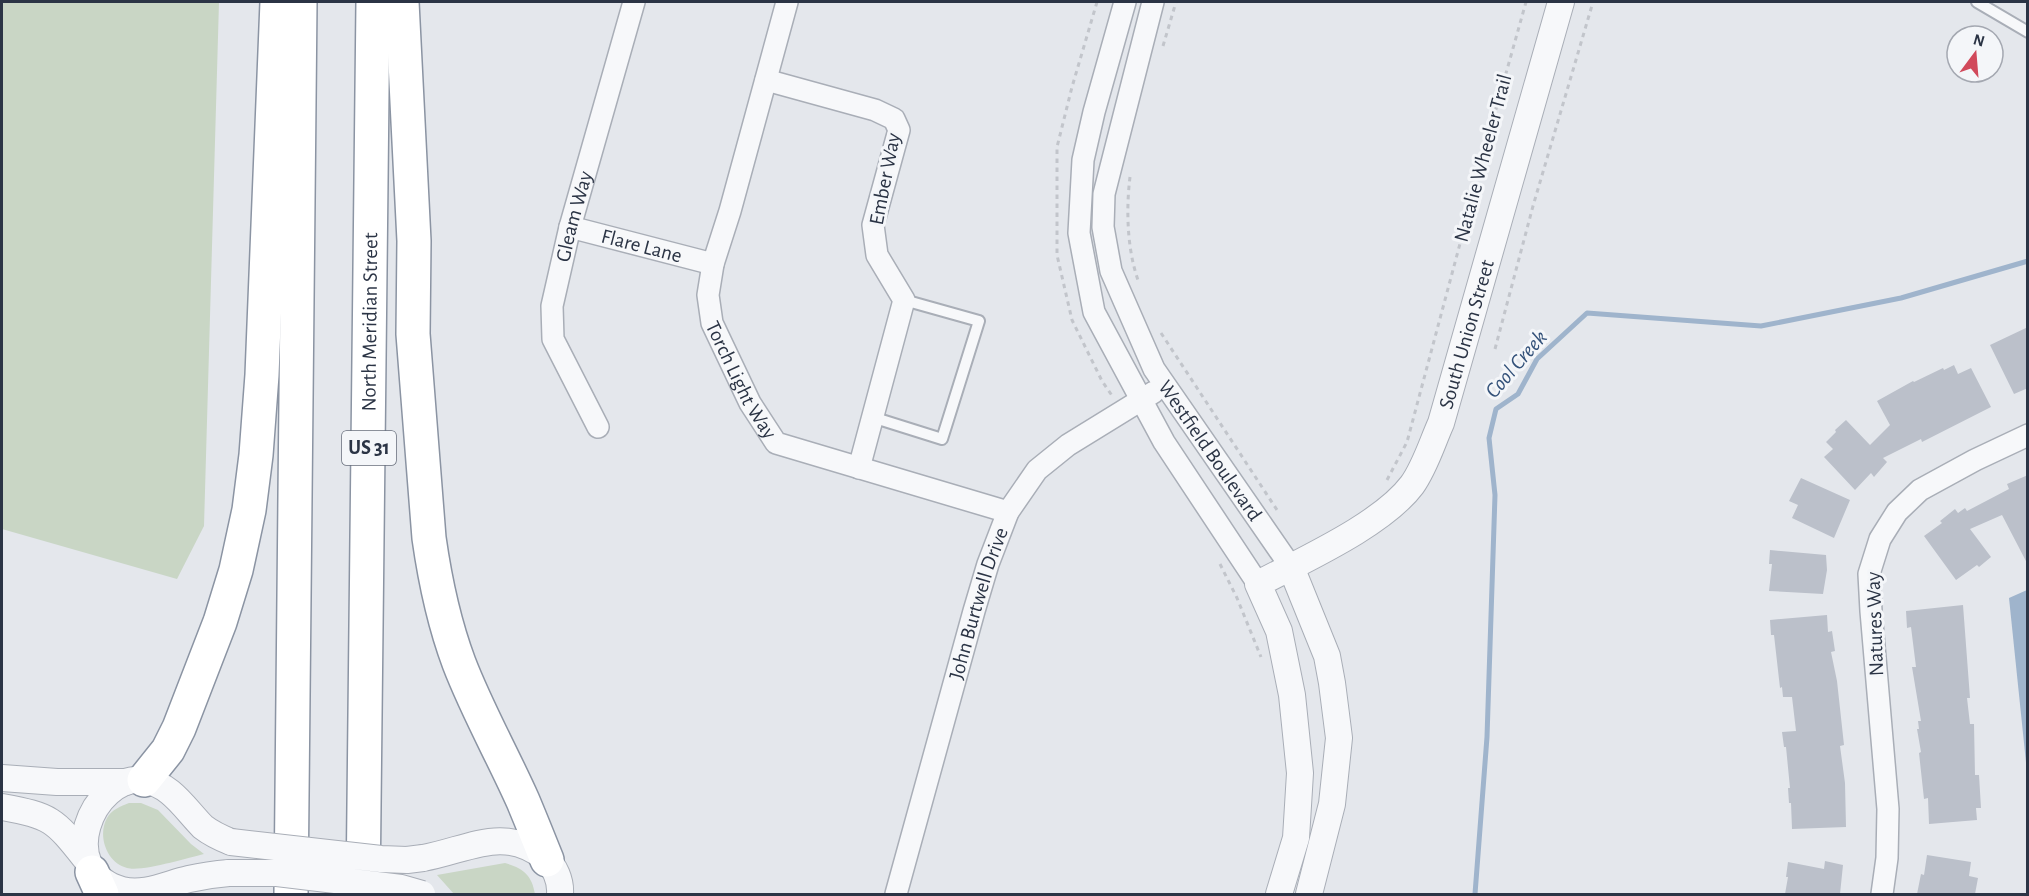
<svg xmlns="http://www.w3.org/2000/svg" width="2029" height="896" font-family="'Alegreya Sans',sans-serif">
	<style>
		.green { fill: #c9d6c5 }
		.water { fill: #9fb4cc }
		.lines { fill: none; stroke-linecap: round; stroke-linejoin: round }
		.stream { stroke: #9fb4cc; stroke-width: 5 }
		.building { fill: #bbc0ca }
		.service-casing { stroke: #a9aeb7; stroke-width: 14 }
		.minor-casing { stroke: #a9aeb7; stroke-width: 24 }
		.tertiary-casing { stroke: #a9aeb7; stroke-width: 28 }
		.motorway-casing { stroke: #8b94a3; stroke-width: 36 }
		.path { stroke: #c2c5cb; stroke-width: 3; stroke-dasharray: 4.5 4.5; stroke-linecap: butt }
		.service { stroke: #f7f8fa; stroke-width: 10 }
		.minor { stroke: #f7f8fa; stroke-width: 21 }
		.tertiary { stroke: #f7f8fa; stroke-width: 26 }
		.motorway { stroke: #fff; stroke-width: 33 }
		.tertiary-bridge-casing { stroke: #a9aeb7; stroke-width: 28; stroke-linecap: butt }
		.tertiary-bridge { stroke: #f7f8fa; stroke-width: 26 }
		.labels { text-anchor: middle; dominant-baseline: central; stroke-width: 6; stroke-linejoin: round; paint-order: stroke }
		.shield { fill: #f4f6f9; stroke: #676e7b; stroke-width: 1.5 }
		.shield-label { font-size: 20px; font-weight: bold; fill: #2b3445 }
		.street-label { font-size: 21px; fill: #2b3445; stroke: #f4f6f9 }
		.water-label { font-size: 22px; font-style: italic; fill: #34527a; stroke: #f4f6f9 }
	</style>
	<rect width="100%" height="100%" fill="#e4e7ec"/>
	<path class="green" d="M2,2H219L204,526L177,579L2,529Z
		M129,803H141L158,810L191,844L204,854C187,858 142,872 127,868C107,863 97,836 107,818C111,810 121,806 129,803Z
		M505,863C523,868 532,875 535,894H454L437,875Z"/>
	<path class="water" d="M2027,590V772L2009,598Z"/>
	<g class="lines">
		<path class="stream" d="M1475,894L1487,737L1495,495L1489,438L1496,409L1518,394L1537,359L1587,313L1761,326L1901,298L2028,261"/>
	</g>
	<path class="building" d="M2028,327V388L2014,394L1990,345Z
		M1954,365L1958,374L1971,368L1991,407L1922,442L1921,439L1883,458L1887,462L1874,477L1871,473L1855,490L1824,457L1833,449L1826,442L1836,432L1835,430L1846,420L1870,445L1890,425L1877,401L1913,381L1914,382L1943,368L1944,370Z
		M2028,475V565L2002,515L1970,529L1991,557L1979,567L1977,565L1956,580L1924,536L1942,523L1940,521L1955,509L1958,513L1965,508L1967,511L2009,489L2007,484Z
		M1801,478L1850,500L1834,538L1792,518L1798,505L1789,501Z
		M1770,550L1826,555L1827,570L1823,594L1769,591L1772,564H1769Z
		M1963,605L1970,698H1967L1970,724H1974L1975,775H1979L1981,808H1976L1977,820L1929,824L1928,798L1924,799L1919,753L1921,752L1917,729H1919L1918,721H1921L1912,667H1916L1911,627L1907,628L1906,611Z
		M1827,615L1828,632L1832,631L1835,651L1831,652L1837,681L1844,745L1840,746L1845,783L1846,827L1792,829L1791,803H1789L1788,788H1790L1786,747H1784L1782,732L1796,731L1792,697H1783L1782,687L1780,688L1774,635H1771L1770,620Z
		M1927,855L1971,862L1969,876L1978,878L1975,894H1917L1921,874L1924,875Z
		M1825,861L1843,865L1840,894H1785L1788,877H1786L1788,862L1824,869Z"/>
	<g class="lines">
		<g class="service-casing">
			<path id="service" d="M1977,2L2028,32
				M872,417L942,439L979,321L904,300"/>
		</g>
		<g class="minor-casing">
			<g id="minor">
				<path id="s1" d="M787,2L730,211L713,264L708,295L712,323L750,403L776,443L1008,512"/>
				<path d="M1125,2L1094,112L1083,160L1079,233L1094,312L1164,442L1258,584"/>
				<path id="s2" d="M1153,2L1104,194L1103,227L1111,271L1154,369L1291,567"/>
				<path d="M766,80L875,110L894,119L899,130L873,225L877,255L904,300L859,468"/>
				<path id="s3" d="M570,227L713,264"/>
				<path id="s4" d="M598,427L553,339L552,306L570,227L634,2"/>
				<path id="s5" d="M896,894L974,611L988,564L1008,512L1037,470L1068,445L1154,392"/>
				<path d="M1882,894L1887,858L1888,809L1871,611L1869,574L1880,539L1897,512L1920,490L1975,460L2028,435"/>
			</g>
		</g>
		<g class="tertiary-casing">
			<g id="tertiary">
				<path d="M1291,567L1327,656L1332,683L1339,738L1332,804L1309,894"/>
				<path d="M2,778L57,782H125"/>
				<path d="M2,807C51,816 54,819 85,858"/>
				<path d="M423,858C468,850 503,825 544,857C555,866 561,881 560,894"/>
				<path d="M229,873C216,874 202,876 189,879C167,884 144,896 122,890C53,871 92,775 143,780C171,784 185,809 203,827C212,834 221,838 231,842"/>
				<path id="s6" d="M1279,894L1296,838L1300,773L1292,695L1279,631L1258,584C1303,560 1382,525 1412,485C1425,467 1432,443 1441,423L1561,2"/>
			</g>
		</g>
		<g class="motorway-casing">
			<g id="motorway">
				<path d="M402,2L414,241L413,334L429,538C435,580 444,623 459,663C477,710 502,754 523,801C531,820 539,840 547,860"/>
				<path d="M144,780L168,750L179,728L220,622L236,570L249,510L256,455L262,375L277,2"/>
				<path d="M92,872L102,894"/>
				<path d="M291,894L300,2"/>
				<path id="s7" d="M363,894L373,2"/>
			</g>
		</g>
		<path class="path" d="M1097,2L1072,87L1057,147V255L1072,320L1102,381L1113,397
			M1163,46L1176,2
			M1130,177C1126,209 1127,249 1138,280
			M1161,333L1279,513
			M1495,349L1533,206L1593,2
			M1387,480L1407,442L1496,109L1526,2
			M1220,564L1237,598L1261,657"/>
		<use href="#service" class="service"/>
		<use href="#minor" class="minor"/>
		<use href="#tertiary" class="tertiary"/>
		<use href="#motorway" class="motorway"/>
		<g class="tertiary-bridge-casing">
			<path id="tertiary-bridge" d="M231,842L381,859L407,860L423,858
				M229,873H277L401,888L422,894"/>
		</g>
		<use href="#tertiary-bridge" class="tertiary-bridge"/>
	</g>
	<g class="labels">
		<rect class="shield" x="342" y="431" width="54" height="34" rx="4.5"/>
		<g class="shield-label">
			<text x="369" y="448">US 31</text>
		</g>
		<g class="street-label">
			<text transform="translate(1483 158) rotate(-75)">Natalie Wheeler Trail</text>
			<text transform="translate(885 179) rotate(-79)">Ember Way</text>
			<text stroke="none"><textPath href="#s4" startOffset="224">Gleam Way</textPath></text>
			<text stroke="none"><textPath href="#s3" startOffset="74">Flare Lane</textPath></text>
			<text stroke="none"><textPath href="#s7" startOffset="572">North Meridian Street</textPath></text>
			<text stroke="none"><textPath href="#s6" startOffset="664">South Union Street</textPath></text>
			<text stroke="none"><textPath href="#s1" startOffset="396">Torch Light Way</textPath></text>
			<text stroke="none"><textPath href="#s2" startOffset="482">Westfield Boulevard</textPath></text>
			<text stroke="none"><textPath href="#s5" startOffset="302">John Burtwell Drive</textPath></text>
			<text transform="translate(1875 624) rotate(-92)">Natures Way</text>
		</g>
		<g class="water-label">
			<text transform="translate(1516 364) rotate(-49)">Cool Creek</text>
		</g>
	</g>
	<rect width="2029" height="896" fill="none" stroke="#2b3445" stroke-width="6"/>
	<g transform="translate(1975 54) rotate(16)"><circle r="28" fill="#f4f6f9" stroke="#a4a8b1" stroke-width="1.5"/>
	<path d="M0-4.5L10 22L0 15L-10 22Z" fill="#d1495b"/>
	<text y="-9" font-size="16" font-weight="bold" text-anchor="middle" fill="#2b3445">N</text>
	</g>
</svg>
